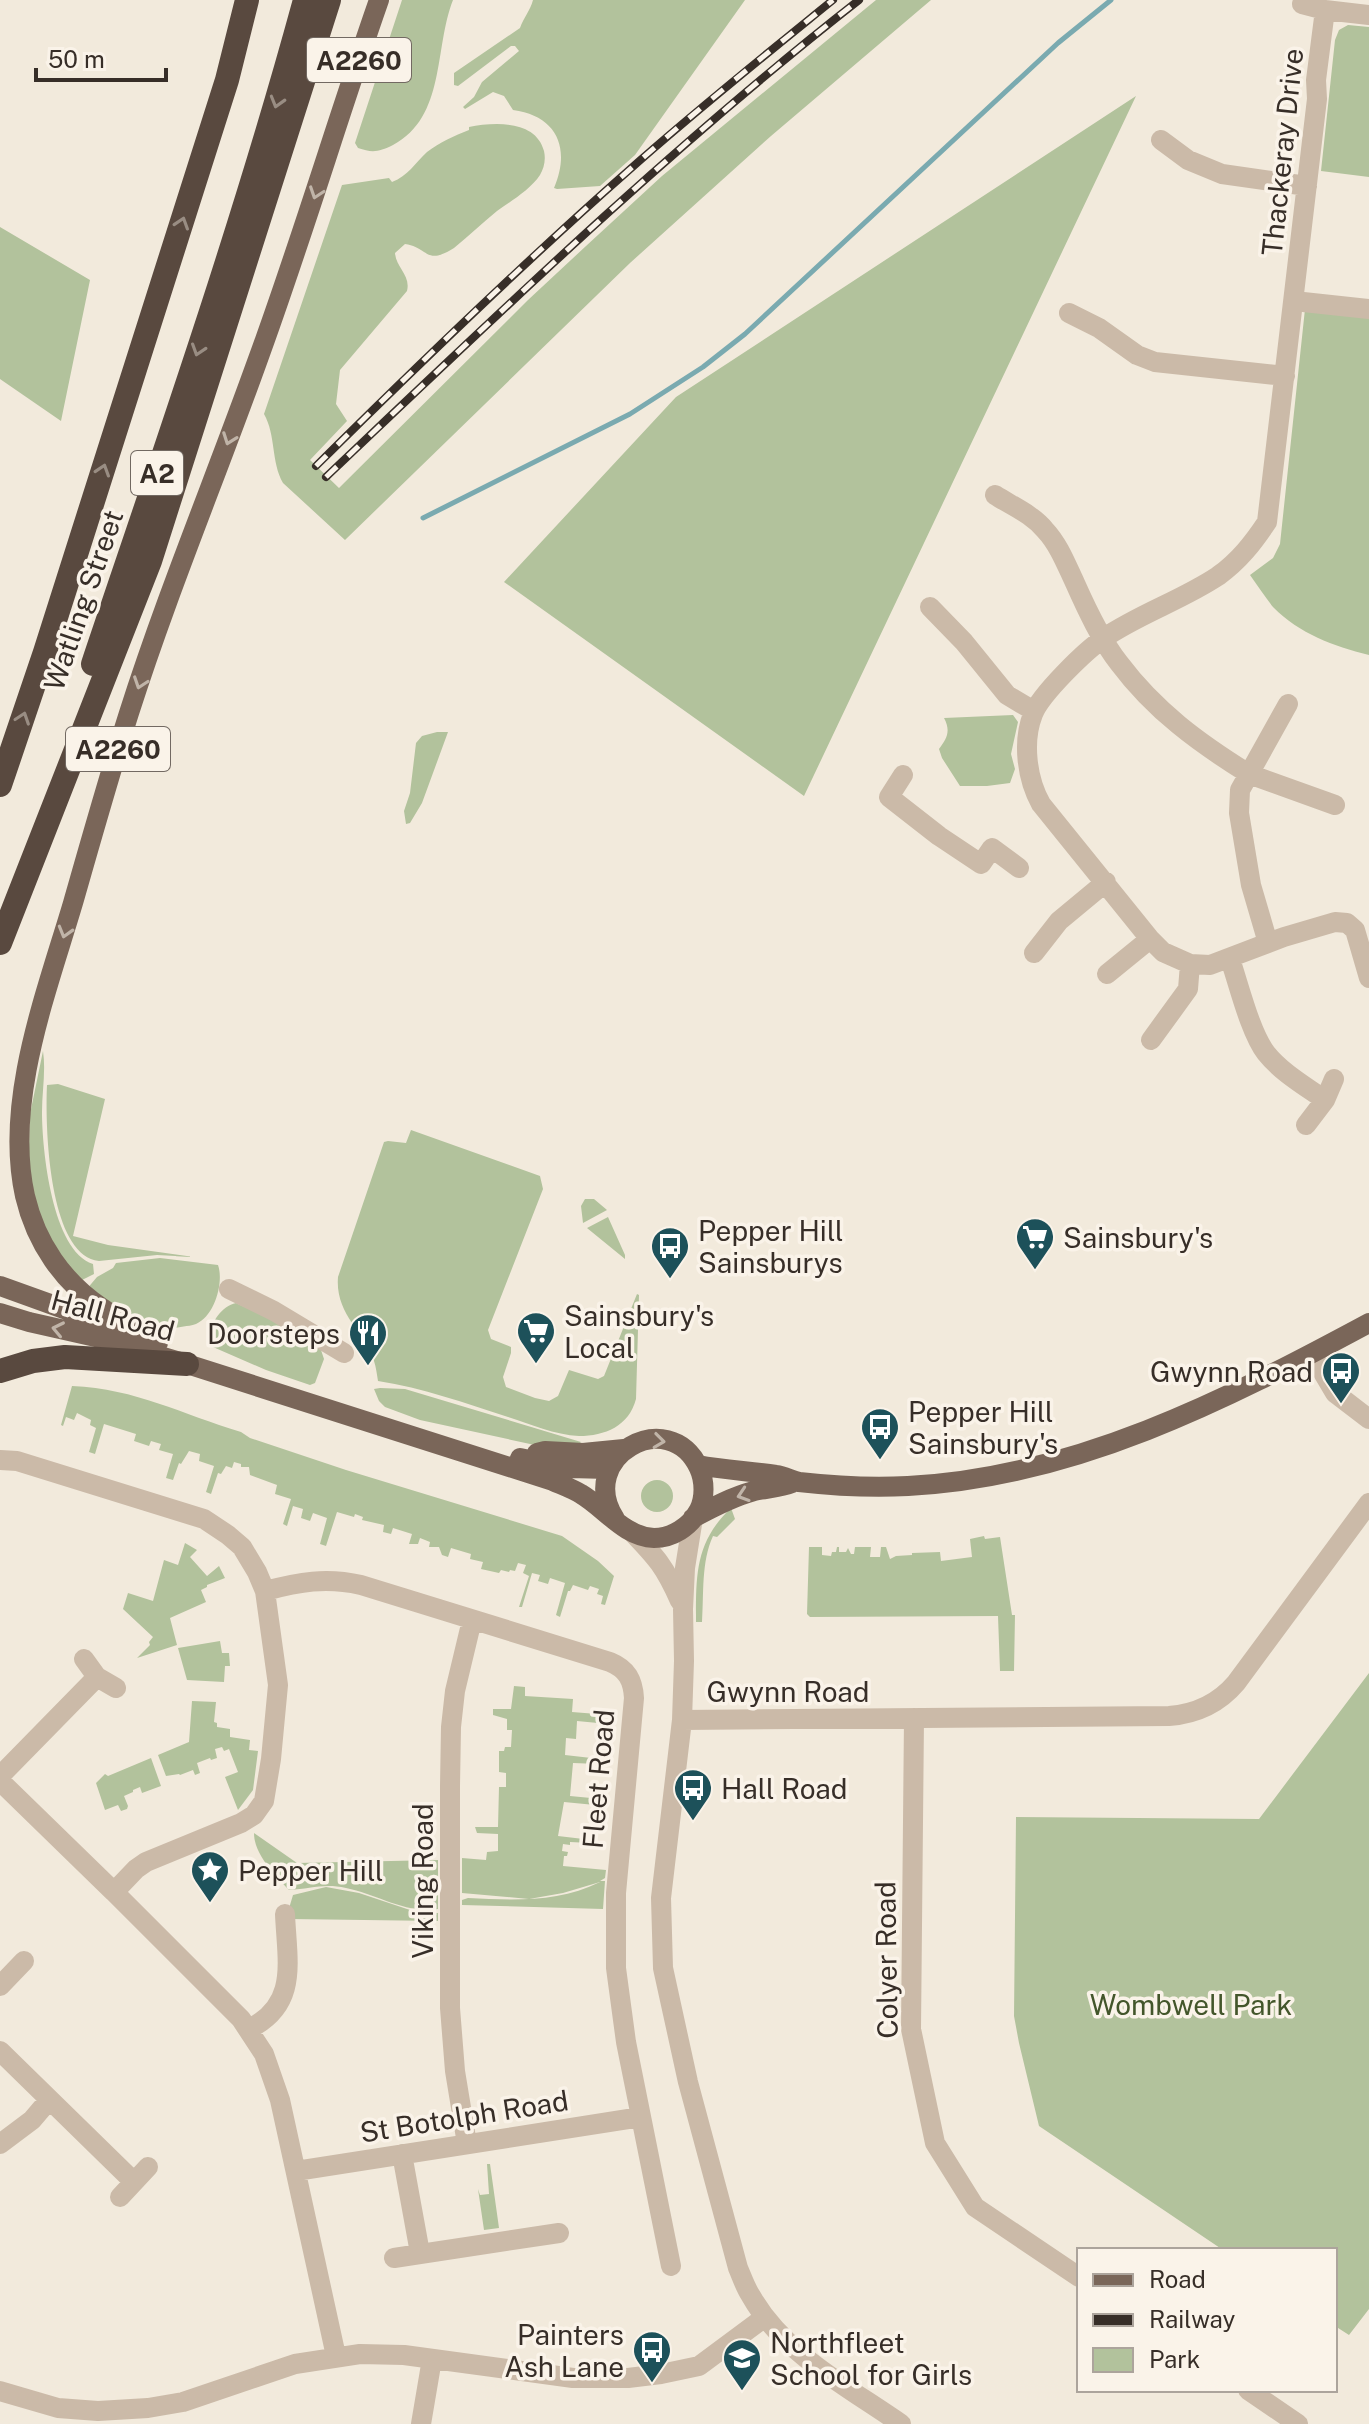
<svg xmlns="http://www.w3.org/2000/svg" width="1369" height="2424" font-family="'Public Sans',sans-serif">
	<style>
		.green { fill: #b2c29c }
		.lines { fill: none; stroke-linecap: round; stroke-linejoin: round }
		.stream { stroke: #7aaab0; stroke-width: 5 }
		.minor { stroke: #cbbaa8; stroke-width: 20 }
		.major { stroke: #7a6659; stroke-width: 20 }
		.highway { stroke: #59493f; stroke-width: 24 }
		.rail-casing { stroke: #372e28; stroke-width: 8 }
		.rail { stroke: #faf3e9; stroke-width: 5; stroke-dasharray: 15; stroke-linecap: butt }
		.oneway { stroke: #998d83 }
		.oneway2 { stroke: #c0b4a8 }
		.labels { text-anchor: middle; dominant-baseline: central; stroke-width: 7; stroke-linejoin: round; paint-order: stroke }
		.shield { fill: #faf3e9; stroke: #726962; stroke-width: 2 }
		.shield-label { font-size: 26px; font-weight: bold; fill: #372e28 }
		.street-label { font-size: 28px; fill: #372e28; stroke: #faf3e9 }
		.poi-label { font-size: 28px; fill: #372e28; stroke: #faf3e9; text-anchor: start }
		.park-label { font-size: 28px; fill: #43562b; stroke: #faf3e9 }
	</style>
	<rect width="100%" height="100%" fill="#f2eadc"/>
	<path class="green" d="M402,0H453C434,48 446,117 393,145C379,152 372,153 358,148L355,143Z
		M533,0H745L635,155L600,186L557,189L554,188C571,148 557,116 513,110L504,96L493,92L465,109L463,107L474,97L482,82L519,51L515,46H511L458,86L454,85V73L520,28C524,17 530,11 533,0Z
		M876,0H931L771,136L630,263L345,540L283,483C271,462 276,435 264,414L342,185L389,178L392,182C408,176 415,163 427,152C440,142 454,136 469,130V127C495,122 536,120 544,151C546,160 544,168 540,175C530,190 511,201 497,211C482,223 469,236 454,248C425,266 430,248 405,244L395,253C396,268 411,275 407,291L340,370L336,404L347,421L310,460L339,488L528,300L586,246L662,176Z
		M1348,25L1369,27V177L1321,171L1335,40L1339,30Z
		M1136,96L804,796L504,582L676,397Z
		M0,227L90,280L61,421L0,379Z
		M1305,309L1369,315V655C1333,646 1300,634 1273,607C1265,597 1258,586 1250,575L1273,558L1280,544Z
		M1013,715L1018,722L1011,754L1015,769L1010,783L987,786H960L942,758L939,749C947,738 951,731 944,718Z
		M437,732H448L422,803L410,823L406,824L404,811L410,793L416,743L422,736Z
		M43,1051C46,1071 42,1092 42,1112C42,1149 52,1251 93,1264L94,1274L82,1280L50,1246L28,1179L30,1114Z
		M58,1084L105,1099L73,1236L108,1245L194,1257L157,1255L99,1261C48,1255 45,1124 47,1085Z
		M411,1130L540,1176L543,1189L488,1330L491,1339L511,1347V1353L503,1377L506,1387L535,1398L549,1401L558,1396L569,1370L598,1379L604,1376L637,1294L639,1295L636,1399C629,1426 605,1436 579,1436C555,1435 530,1424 508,1417C465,1403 423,1388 378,1381C377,1375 376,1367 374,1361C363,1331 335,1313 338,1277L384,1142L388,1141L406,1143Z
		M585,1199H594L607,1210L583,1223L581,1206Z
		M608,1217L625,1255V1259L587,1228Z
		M160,1258L218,1265C224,1282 215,1316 196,1324C187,1327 180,1326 172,1329C138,1321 115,1307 86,1290L97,1277L113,1268L116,1263Z
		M236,1303L283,1325L321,1350L324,1359L315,1383L310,1385L266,1370L213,1347C205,1331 218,1307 236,1303Z
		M72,1386C137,1389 181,1414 241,1432L250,1438L346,1470L562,1536L598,1561L614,1576L605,1605L601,1604L603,1596L597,1594L599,1589L590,1586L588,1590L573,1585L570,1591H568L560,1617L556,1615L565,1583L550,1578L548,1584L538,1581L540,1575L532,1573L522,1607H519L529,1576L523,1573L526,1565L518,1563L515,1571L510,1570L509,1572L501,1570L499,1573L481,1569L483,1562L470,1559L471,1554L451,1548L448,1557L442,1555L439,1547H429L430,1542L420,1538L418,1544H409L412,1534L393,1528L391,1534L383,1532L384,1525L362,1520L363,1517L355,1514L354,1517L337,1512L326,1546L320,1544L327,1518L313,1513L310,1521L301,1518L303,1509L293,1506L287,1526L283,1524L291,1499L275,1494L277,1485L250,1475L249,1467H241V1464L234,1462L232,1468L226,1466L221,1474L218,1473L211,1494L206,1492L214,1466L199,1461L200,1454L189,1451L181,1464L179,1463L173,1480L166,1478L173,1454L159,1450L161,1444L151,1441L149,1446L134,1441L136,1434L104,1424L95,1454L89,1452L96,1428L90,1425L91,1420L77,1413L74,1420L66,1417L63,1426L61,1425Z
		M380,1388L405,1389L581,1442L574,1449L544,1447L420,1420L385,1407L379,1401L374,1389Z
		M641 1496a16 16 0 1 1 32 0a16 16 0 1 1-32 0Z
		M731,1508L735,1519L717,1537L713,1536C701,1562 704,1594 702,1622H696C696,1575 695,1542 731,1508Z
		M984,1536L985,1539L1000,1537L1012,1615H1015L1014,1671H1000L998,1616L810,1617L807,1614L809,1547H822V1555L831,1556L832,1552H836L837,1547H839V1552H846L848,1548L851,1554H854L855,1547H871L870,1557H880L881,1547H886L890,1559L896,1556L912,1555V1553L940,1552L941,1561L972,1557L970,1539Z
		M185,1543L197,1550L190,1557L207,1576L219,1566L225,1578L207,1585V1587L201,1590L206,1602L170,1618L177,1645L137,1658L150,1645L149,1642L153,1637L123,1609L128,1593L153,1601L164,1560L178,1565Z
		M220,1641L222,1653H229L230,1666H225L224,1682L187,1680L178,1648Z
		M1369,1673V2309L1349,2335L1335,2326V2250H1223L1039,2126L1019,2043L1014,2016L1016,1817L1259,1819Z
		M514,1686L525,1687V1696L573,1699L572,1712L597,1714L598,1723L577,1721L576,1739L566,1738L565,1755L600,1759L599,1764L573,1763L570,1796L591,1798L595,1805L564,1802L558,1836L592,1840L590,1843L570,1842V1845L563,1844L562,1851L568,1852L567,1856H564L563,1866L606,1870L605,1878L600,1881H605L603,1909L462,1905V1900L468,1898C513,1900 558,1903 600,1882L563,1893L529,1899L462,1893V1858L486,1860L487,1852L498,1851V1834L477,1833L475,1827H498L499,1787H506V1773L499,1772V1751H504L505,1747H511L512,1730H507V1719L493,1715V1709H511Z
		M192,1701L216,1702L214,1722L217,1723V1727L230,1729V1737L250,1740L249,1750L258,1751L253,1790L238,1810L225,1777L238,1772L229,1749L224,1751L222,1747L215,1749L217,1758L211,1760L210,1758L197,1763L200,1773L195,1775L193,1770L180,1775L179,1774L166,1776L158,1755L189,1742Z
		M151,1758L161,1786L142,1793L140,1787L133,1790V1792L124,1796L128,1806L127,1809L121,1811L118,1805L105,1810L96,1783L105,1774L108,1776Z
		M254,1833L297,1863L438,1860V1909C405,1914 377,1894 346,1888C324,1883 310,1889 289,1890C274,1874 254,1854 254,1833Z
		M326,1887L359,1893L416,1912L438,1913V1921L290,1919V1905L293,1895Z
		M487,2164H490L499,2228L484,2230L478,2189L480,2195L489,2194Z"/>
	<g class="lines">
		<path class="stream" d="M423,518L630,414L703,367L745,334L1058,43L1111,0"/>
		<path class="minor" d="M1302,4L1325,10
			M1369,15L1325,10L1316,80L1317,99L1267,522C1253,543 1239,561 1218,576C1182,600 1139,614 1104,638C1085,651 1041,694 1033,714C1022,742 1027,779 1041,804L1150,939L1163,952L1190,964L1210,965L1284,937L1335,922L1347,923L1355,930L1369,978
			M1161,140L1188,160L1222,174L1307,186
			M1294,301L1369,309
			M1069,313L1099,328L1137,355L1155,362L1285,376
			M995,495C1012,506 1032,514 1045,530C1059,545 1066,564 1075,583C1087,610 1101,640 1119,663C1155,711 1199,743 1249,774L1240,790L1239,813L1251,885L1268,943
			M930,607L964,642L1007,695L1034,711
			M1288,704L1249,774L1335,805
			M903,775L889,797L939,836L981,864L992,848L1019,868
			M1034,953L1059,921L1106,882
			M1230,959C1239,985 1250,1032 1266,1053C1281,1072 1305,1086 1325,1100
			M1107,974L1150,939
			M1151,1040L1188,989L1190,964
			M1306,1125L1325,1100L1334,1079
			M229,1289L274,1311L344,1353
			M1312,1354L1335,1393L1369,1419
			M0,1460L17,1461L204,1519L228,1535L242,1547L257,1572L265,1591L278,1685L271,1759L264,1801L254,1815L241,1823L146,1862L136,1869L114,1892L0,1781
			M693,1518L685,1568L683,1609L684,1661L682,1720L661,1898L663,1968L688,2082L738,2268C742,2277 745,2287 751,2296C784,2354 848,2387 901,2424
			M632,1532C657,1558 665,1567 680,1601
			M265,1591C299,1582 326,1577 361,1585L610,1662C627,1669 633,1680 634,1698L616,1893V1968L626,2042L671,2266
			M84,1659L97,1677L116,1688
			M914,1718L911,2029L935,2143L975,2207L1079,2277
			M682,1720L1169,1716C1196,1714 1219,1703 1236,1683L1369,1503
			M0,1776L97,1677
			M114,1892L241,2019L264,2054L280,2100L336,2356
			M0,1986L24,1961
			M249,2029C299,2004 287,1962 285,1914
			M0,2051L134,2182
			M0,2144L32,2120L49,2100
			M467,2144L455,2071L450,2008V1786L451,1727L455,1691L472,1620
			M402,2154L420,2253
			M296,2171L641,2117
			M120,2197L148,2167
			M394,2258L559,2233
			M1248,2390L1298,2424
			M0,2391L58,2408L98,2411L148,2408L183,2402L295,2364L360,2354L404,2355L573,2378H628L661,2374L699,2366L765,2317
			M421,2424L432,2359"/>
		<path class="major" d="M0,1286L78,1314L123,1333
			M0,1313L29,1322L100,1338L187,1364L553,1481C562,1485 573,1489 581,1494C605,1508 624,1537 654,1538C672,1538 690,1527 699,1510C705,1498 705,1481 699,1468C669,1404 575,1457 615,1519
			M158,1343C140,1330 121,1321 102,1308C63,1282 36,1243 25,1196C4,1102 46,994 73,903C91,840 109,776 129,713C167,594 215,479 257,362C301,242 337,120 379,0
			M537,1453L545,1451L583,1453L624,1449
			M520,1458L570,1468L608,1469
			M698,1465C724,1470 750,1471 776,1475C784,1476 791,1480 799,1482C835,1486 873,1488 908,1486C1073,1478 1226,1400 1369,1323
			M693,1518C713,1507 732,1497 754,1491C767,1488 780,1488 792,1483"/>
		<path class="highway" d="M93,664C167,444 244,224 305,0
			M0,785L45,652L227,80L247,0
			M0,943L150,561L329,0
			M0,1371L33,1361L65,1357L187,1364"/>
		<g class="rail-casing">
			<path id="rail" d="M316,466C418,365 520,266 628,171C694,112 764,56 833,0
				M326,477C499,313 671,147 859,0"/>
		</g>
		<use href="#rail" class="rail"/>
	</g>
	<defs><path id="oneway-chevron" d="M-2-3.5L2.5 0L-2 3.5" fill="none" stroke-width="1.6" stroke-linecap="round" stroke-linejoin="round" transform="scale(2)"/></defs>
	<g class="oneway">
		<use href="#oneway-chevron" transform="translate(277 102) rotate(106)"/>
		<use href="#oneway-chevron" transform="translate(182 223) rotate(-72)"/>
		<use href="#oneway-chevron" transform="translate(198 350) rotate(108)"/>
		<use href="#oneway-chevron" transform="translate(103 470) rotate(-72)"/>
		<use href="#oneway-chevron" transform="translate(23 718) rotate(-71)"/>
	</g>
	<g class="oneway2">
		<use href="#oneway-chevron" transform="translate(316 193) rotate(109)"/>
		<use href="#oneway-chevron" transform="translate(229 439) rotate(110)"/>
		<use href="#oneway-chevron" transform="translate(140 683) rotate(109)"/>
		<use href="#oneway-chevron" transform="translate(65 932) rotate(106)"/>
		<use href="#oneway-chevron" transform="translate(58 1329) rotate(-168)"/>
		<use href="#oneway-chevron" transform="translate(659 1441) rotate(7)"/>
		<use href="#oneway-chevron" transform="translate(743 1495) rotate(162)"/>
	</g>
	<defs>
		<g id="supermarket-pin" transform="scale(2)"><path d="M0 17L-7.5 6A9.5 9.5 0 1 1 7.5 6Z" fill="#1d515a" stroke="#faf3e9"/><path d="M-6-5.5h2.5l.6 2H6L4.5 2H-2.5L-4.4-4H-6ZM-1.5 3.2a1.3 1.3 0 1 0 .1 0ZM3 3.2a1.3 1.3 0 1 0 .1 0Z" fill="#fff"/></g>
		<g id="bus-pin" transform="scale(2)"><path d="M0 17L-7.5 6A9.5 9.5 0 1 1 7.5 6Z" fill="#1d515a" stroke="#faf3e9"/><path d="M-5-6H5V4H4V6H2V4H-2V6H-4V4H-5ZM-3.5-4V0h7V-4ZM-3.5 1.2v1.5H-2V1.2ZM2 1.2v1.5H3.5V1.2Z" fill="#fff"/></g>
		<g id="restaurant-pin" transform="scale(2)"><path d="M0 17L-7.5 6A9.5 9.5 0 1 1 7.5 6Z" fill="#1d515a" stroke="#faf3e9"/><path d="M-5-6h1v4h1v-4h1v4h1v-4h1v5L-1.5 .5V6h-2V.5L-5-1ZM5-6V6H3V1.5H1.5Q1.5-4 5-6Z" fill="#fff"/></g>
		<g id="sight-pin" transform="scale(2)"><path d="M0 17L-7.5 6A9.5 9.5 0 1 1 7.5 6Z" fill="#1d515a" stroke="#faf3e9"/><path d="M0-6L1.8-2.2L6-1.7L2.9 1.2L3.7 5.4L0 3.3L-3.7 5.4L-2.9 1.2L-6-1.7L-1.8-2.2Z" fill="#fff"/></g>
		<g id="school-pin" transform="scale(2)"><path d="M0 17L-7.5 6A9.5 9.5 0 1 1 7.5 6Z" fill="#1d515a" stroke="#faf3e9"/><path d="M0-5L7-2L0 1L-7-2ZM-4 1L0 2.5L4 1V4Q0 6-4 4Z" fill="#fff"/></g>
	</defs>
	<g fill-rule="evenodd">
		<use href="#supermarket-pin" x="1035" y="1237"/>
		<use href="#bus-pin" x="670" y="1246"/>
		<use href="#supermarket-pin" x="536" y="1331"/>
		<use href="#restaurant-pin" x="368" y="1333"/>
		<use href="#bus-pin" x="1341" y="1371"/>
		<use href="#bus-pin" x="880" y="1427"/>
		<use href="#bus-pin" x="693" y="1788"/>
		<use href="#sight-pin" x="210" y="1870"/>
		<use href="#bus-pin" x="652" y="2350"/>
		<use href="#school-pin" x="742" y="2358"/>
	</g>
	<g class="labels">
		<g class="shield">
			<rect x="307" y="38" width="104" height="44" rx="6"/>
			<rect x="131" y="451" width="52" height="44" rx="6"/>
			<rect x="66" y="727" width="104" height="44" rx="6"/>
		</g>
		<g class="shield-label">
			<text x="359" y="60">A2260</text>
			<text x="157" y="473">A2</text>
			<text x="118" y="749">A2260</text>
		</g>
		<g class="street-label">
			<text transform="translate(1282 152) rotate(-84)">Thackeray Drive</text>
			<text transform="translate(83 600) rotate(-71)">Watling Street</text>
			<text transform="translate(113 1315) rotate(15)">Hall Road</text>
			<text x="788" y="1691">Gwynn Road</text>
			<text transform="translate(598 1779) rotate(-85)">Fleet Road</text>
			<text transform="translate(422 1881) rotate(-90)">Viking Road</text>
			<text transform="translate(886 1960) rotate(-91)">Colyer Road</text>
			<text transform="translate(464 2116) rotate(-9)">St Botolph Road</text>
		</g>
		<g class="poi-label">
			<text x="698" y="1230">Pepper Hill<tspan x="698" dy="32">Sainsburys</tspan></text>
			<text x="1063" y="1237">Sainsbury's</text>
			<text x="564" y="1315">Sainsbury's<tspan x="564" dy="32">Local</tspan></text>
			<text x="340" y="1333" text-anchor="end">Doorsteps</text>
			<text x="1313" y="1371" text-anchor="end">Gwynn Road</text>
			<text x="908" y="1411">Pepper Hill<tspan x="908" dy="32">Sainsbury's</tspan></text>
			<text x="721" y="1788">Hall Road</text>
			<text x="238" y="1870">Pepper Hill</text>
			<text x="624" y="2334" text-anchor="end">Painters<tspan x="624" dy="32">Ash Lane</tspan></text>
			<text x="770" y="2342">Northfleet<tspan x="770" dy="32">School for Girls</tspan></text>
		</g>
		<g class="park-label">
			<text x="1191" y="2004">Wombwell Park</text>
		</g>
	</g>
	<rect x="1077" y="2248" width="260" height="144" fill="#faf3e9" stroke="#aca49c" stroke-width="2"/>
	<rect x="1093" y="2274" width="40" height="12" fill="#7a6659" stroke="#aca49c" stroke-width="2"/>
	<text x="1149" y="2288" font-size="24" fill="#372e28">Road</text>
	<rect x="1093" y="2314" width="40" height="12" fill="#372e28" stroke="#aca49c" stroke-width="2"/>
	<text x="1149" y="2328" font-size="24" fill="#372e28">Railway</text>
	<rect x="1093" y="2348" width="40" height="24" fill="#b2c29c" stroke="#aca49c" stroke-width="2"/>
	<text x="1149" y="2368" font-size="24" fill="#372e28">Park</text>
	<path d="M36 68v12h130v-12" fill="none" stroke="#372e28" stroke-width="4"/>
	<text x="48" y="68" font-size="24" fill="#372e28" stroke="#faf3e9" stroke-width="6" paint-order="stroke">50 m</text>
</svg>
